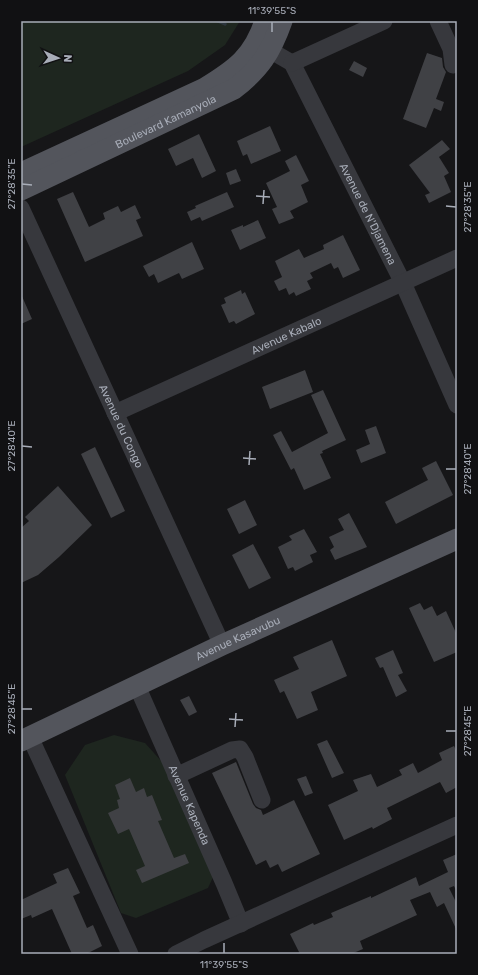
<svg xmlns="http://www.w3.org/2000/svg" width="478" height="975" font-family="Rubik,sans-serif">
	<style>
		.green { fill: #1e261f }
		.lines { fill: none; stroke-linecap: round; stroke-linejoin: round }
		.stream { stroke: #2c353c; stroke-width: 3.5 }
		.building { fill: #404145 }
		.minor { stroke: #37383d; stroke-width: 17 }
		.major { stroke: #53555c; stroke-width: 21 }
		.ticks { fill: none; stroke: #a8adb8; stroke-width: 1.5 }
		.labels { text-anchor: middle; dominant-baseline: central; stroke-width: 3; stroke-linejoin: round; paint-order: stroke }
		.street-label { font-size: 11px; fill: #a8adb8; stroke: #111113 }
		.neatline { fill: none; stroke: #a8adb8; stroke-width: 1.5 }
		.ticks-label { font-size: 10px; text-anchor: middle; fill: #a8adb8 }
	</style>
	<rect width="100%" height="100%" fill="#161618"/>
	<path class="green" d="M21,21H240L225,45L188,71L21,147Z
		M114,735L145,743L162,762L214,875L208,888L136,918L121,913L65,775L85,745Z"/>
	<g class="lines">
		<path class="stream" d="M218,21L225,24"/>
	</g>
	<path class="building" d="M427,53L442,58L443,67L446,72L436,99L444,102L441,111L434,108L426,128L403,119Z
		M354,61L367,68L363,77L349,70Z
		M270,126L281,151L251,164L247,154L243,156L237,141Z
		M199,134L216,171L202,178L193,158L176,166L168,149Z
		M442,140L450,149L439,157L449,173L444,176L451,192L429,203L425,195L430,193L409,165Z
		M296,155L309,181L301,185L308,202L290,211L294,218L279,224L272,209L277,207L266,183L290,171L285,161Z
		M236,169L241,181L230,185L226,173Z
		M73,192L89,227L105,219L103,213L118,206L121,212L135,205L141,218L136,220L143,236L85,262L57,199Z
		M227,192L234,207L202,221L200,217L191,221L187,212L196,208L195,206Z
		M258,220L266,238L240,250L231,230L243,225V227Z
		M343,235L360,270L343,278L338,267L334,269L331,263L310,273L313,278L307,281L311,289L296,296L294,292L289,295L286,288L279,291L274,281L282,277L275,261L299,249L304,258L324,249L323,245Z
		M192,242L204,269L182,279L179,273L158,283L154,274L149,277L143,266Z
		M241,290L242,294L245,292L255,314L236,324L234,321L229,323L221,305L226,303L224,298Z
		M21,294L32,319L21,324Z
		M305,370L313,392L270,409L262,387Z
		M323,390L346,440L322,451L323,453L320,454L331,478L304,490L294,468L291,470L273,435L281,431L292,452L328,433L311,395Z
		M376,426L386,453L361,463L356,450L370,444L365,430Z
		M95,447L125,511L111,518L81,454Z
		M436,461L453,495L396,524L385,502L428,480L422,468Z
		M58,486L92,525L59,557L38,575L21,583V528L29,521L25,517Z
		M245,500L257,525L239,534L227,509Z
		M349,513L367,547L335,560L330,550L334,547L329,537L344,530L338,519Z
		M304,529L317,552L310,555L313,562L295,571L293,567L288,569L278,547L292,540L289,536Z
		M253,544L271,578L249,589L232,555Z
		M420,603L424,610L432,606L437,616L446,611L457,635V652L434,662L409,608Z
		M332,640L347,676L311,692L318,710L297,719L284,691L280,693L274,680L299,669L293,657Z
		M393,650L403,673L398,675L407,691L396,697L383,667L380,668L375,658Z
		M189,696L197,712L189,716L180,700Z
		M327,740L344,773L332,778L317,744Z
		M454,746L457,752V787L446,793L440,782L387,808L392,819L373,829L372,827L344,840L328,805L358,791L353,780L371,774L377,787L402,775L399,770L413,763L418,773L442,760L439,753Z
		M236,762L253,804L256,808L261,810L263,815L294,800L320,854L282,872L278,864L270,868L266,860L256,865L212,773Z
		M306,776L313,793L305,796L297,779Z
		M130,778L136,792L144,788L147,797L152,795L162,820L158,821L174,858L185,854L189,863L142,883L136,870L145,866L129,829L118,834L108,813L119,808L117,800L120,799L115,785Z
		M457,854V892L454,886L449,888L457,904V931L444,903L437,907L430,892L410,900L417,915L360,941L363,949L351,954H300L290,934L313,923L314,925L333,917L331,913L371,896V898L416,877L419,886L448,872L443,860Z
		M68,868L80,893L73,896L87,928L93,925L102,946L86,954H72L52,909L32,918L31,915L21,919V900L57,883L53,874Z"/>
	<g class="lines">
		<g class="minor">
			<path d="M438,21L451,49L453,65"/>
			<path id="s1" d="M259,44L292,63L403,283L457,405"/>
			<path d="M292,63L384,21"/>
			<path id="s2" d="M21,208L222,645"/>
			<path id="s3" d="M115,413L457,258"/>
			<path id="s4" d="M137,686L224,883L241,924"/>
			<path d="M30,737L130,954"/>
			<path d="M176,776L232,750L240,749L245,757L262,800"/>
			<path d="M176,954L204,940L457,825"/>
		</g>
		<g class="major">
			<path d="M21,173L205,88C236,69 253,57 265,21"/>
			<path id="s5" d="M21,190L234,89C260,69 271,52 282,21"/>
			<path id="s6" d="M21,741L222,645L457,539"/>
		</g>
	</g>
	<path class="ticks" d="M272,32V22M22,184L32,185M256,196L270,197M263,204L264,190M446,206L456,207M22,446L32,447M243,458L256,459M249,465L250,451M446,469H456M22,709H32M229,719L243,720M235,727L236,713M446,731H456M224,953V943"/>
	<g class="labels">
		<g class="street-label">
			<text stroke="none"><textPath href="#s5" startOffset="160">Boulevard Kamanyola</textPath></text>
			<text stroke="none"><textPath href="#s1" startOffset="207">Avenue de N'Djamena</textPath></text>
			<text stroke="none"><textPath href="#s3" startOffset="188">Avenue Kabalo</textPath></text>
			<text stroke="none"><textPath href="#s2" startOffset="240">Avenue du Congo</textPath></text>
			<text stroke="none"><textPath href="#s6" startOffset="240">Avenue Kasavubu</textPath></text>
			<text stroke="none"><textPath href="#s4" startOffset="130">Avenue Kapenda</textPath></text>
		</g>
	</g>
	<rect width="478" height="975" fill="none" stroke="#111113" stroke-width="44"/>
	<g transform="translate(58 58) rotate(93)" stroke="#111113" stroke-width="3" paint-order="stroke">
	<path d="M0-3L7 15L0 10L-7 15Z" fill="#a8adb8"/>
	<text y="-6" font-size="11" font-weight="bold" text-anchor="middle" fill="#a8adb8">N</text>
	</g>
	<rect x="22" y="22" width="434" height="931" class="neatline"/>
	<g class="ticks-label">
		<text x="272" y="14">11°39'55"S</text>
		<text transform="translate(11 184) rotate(-90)" y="4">27°28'35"E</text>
		<text transform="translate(467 207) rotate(-90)" y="4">27°28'35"E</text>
		<text transform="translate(11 446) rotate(-90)" y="4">27°28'40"E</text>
		<text transform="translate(467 469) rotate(-90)" y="4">27°28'40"E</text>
		<text transform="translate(11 709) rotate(-90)" y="4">27°28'45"E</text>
		<text transform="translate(467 731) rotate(-90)" y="4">27°28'45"E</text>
		<text x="224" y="968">11°39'55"S</text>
	</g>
</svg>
